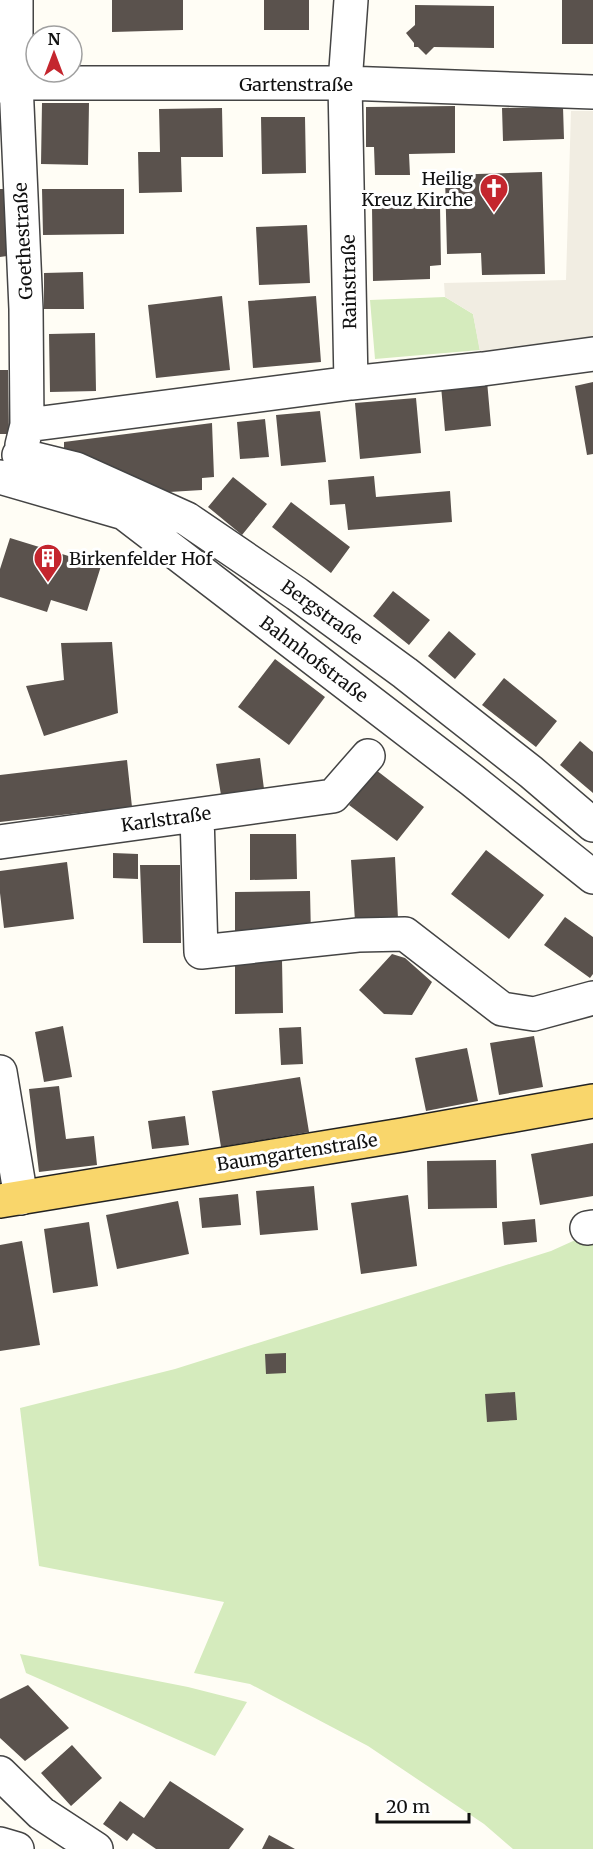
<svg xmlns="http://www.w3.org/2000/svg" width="593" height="1849" font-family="Merriweather,serif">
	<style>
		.green { fill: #d5ebbd }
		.plaza { fill: #f1ede2 }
		.building { fill: #5a524d }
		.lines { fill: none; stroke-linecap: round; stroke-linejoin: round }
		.minor-casing { stroke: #444; stroke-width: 36 }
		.major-casing { stroke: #222; stroke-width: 36 }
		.minor { stroke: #fff; stroke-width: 33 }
		.major { stroke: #f9d66b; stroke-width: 33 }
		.labels { text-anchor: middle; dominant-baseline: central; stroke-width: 6; stroke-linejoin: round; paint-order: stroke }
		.street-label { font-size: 18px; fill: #111; stroke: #fff }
		.poi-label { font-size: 18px; fill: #111; stroke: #fff; text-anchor: end }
	</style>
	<rect width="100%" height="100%" fill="#fffdf5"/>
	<path class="green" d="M445,297L473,314L480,350L375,359L370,300Z
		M593,1232V1849H513L484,1824L368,1746L250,1684L194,1673L224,1602L39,1566L20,1408L175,1369L551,1251Z
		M20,1654L188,1687L247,1702L215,1756L26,1673Z"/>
	<path class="plaza" d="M571,111H593V338L483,369L473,314L445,297L444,283L566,280Z"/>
	<path class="building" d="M112,0H183V30L112,32Z
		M264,0H309V30H264Z
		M562,0H593V44H562Z
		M415,5L494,6V48L434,47L426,55L418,47H414V43L406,33L415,25Z
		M42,103H89L88,165L41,164Z
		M455,106V153L409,154L410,175H375L374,147H366V107Z
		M563,107L564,139L503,141L502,108Z
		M222,108L223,157H181L182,192L139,193L138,152H160L159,109Z
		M261,117H305L306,173L262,174Z
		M542,172L545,274L482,275L481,253L447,254L445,175Z
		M0,189H5L7,256L0,257Z
		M42,189H124V234L43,235Z
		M440,205L441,265L430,266V279L373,281L372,207Z
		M307,225L310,283L259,285L256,227Z
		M83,272L84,309H44V273Z
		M222,296L230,370L156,378L148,305Z
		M316,296L321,362L253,368L248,301Z
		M95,333L96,391L50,392L49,334Z
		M0,370H8L9,434H0Z
		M487,381L491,426L445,431L441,386Z
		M593,382V454L587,455L575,386Z
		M416,398L421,453L360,459L355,403Z
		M320,411L326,462L281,466L276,415Z
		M265,419L269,457L240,459L237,422Z
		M212,423L214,477L202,478V490L153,493L64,458V442Z
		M374,476L376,497L450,491L452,522L348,530L345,504L330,505L328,480Z
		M233,477L267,504L242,535L208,507Z
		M291,502L350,547L331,573L272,527Z
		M10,538L101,566L87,611L51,600L47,612L0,597V569Z
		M393,591L430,620L409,645L373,616Z
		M449,631L476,654L455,679L428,656Z
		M112,642L118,713L44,736L26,686L64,680L61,643Z
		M275,659L325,697L289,745L238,707Z
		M504,678L557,721L536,747L482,705Z
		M580,741L593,752V793L560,765Z
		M260,758L264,789L221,795L216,764Z
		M127,760L132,807L0,822V775Z
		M376,770L424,807L397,841L349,805Z
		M250,834H296L297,879L250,880Z
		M486,850L544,895L509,939L451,894Z
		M113,853L138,854V879L113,878Z
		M395,857L398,919L355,921L351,860Z
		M67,862L74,919L4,928L0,893V871Z
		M140,865H180L181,943H143Z
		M310,891L311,936L235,937V892Z
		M565,917L593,937V974L590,978L544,945Z
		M392,954L405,958L432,982L412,1015L384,1014L359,990Z
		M235,960H282L283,1013L235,1014Z
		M63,1026L72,1077L44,1082L35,1032Z
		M301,1027L303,1064L281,1065L279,1028Z
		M534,1036L543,1087L499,1095L490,1043Z
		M467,1048L478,1101L426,1111L415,1058Z
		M300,1077L309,1132L221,1147L212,1091Z
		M59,1086L66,1139L94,1136L97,1165L39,1172L29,1089Z
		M185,1116L189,1145L152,1149L148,1121Z
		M593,1143V1196L540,1205L531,1154Z
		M496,1160L497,1208L428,1209L427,1161Z
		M314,1186L318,1230L260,1235L256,1191Z
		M238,1194L241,1225L202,1228L199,1198Z
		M408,1195L417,1266L361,1274L351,1203Z
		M178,1201L189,1254L117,1269L106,1215Z
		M535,1219L537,1242L504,1245L502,1222Z
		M89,1222L98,1286L53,1293L44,1229Z
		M22,1241L40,1345L0,1351V1245Z
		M286,1353V1373L266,1374L265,1354Z
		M515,1392L517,1420L487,1422L485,1394Z
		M28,1685L69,1728L25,1761L0,1738V1699Z
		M72,1745L102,1778L71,1806L41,1773Z
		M170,1781L244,1829L229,1849H156L133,1833L127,1841L103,1824L120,1801L144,1818Z
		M269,1835L295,1849H262Z"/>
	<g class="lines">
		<g class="minor-casing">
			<path id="minor" d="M16,0V83L26,309L27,425L22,445
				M351,0L345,83L351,383
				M0,86L16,83H345L593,92
				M27,425L351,383L483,369L593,354
				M19,455L76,469L187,519L297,594L405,673L531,772L593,825
				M0,477L124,513L472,780L593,877
				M197,815L201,952L358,935L405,934L502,1009L534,1014L593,998
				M0,842L333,796L368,756
				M0,1072L21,1198
				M587,1228L593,1227
				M0,1773L41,1813L96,1849
				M0,1844L17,1849"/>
		</g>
		<g class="major-casing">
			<path id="major" d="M0,1201L402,1135L593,1101"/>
		</g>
		<use href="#minor" class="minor"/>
		<use href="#major" class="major"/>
	</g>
	<defs>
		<g id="church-pin" transform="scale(1.5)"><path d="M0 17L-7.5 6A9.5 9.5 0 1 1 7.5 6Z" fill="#c4262e" stroke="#fff"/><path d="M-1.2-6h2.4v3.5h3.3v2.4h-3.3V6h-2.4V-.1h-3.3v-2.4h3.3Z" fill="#fff"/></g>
		<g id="building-pin" transform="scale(1.5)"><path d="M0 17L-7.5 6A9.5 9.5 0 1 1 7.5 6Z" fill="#c4262e" stroke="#fff"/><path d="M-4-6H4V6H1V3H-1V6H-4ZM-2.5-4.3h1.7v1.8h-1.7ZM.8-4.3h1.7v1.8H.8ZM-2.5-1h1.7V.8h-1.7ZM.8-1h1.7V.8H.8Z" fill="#fff"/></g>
	</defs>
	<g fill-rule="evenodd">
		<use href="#church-pin" x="494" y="188"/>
		<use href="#building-pin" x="48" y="558"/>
	</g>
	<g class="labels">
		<g class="street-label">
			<text x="296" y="84">Gartenstraße</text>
			<text transform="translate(23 241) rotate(-93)">Goethestraße</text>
			<text transform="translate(349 282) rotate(-91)">Rainstraße</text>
			<text transform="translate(322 612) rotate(36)">Bergstraße</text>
			<text transform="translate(314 659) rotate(37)">Bahnhofstraße</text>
			<text transform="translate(166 819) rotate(-8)">Karlstraße</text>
			<text transform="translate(297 1152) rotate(-9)">Baumgartenstraße</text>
		</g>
		<g class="poi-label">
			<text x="473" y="178">Heilig<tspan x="473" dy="21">Kreuz Kirche</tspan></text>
			<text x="69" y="558" text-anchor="start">Birkenfelder Hof</text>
		</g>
	</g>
	<g transform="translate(54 54)"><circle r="28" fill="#ffffff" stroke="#a0a0a0" stroke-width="1.5"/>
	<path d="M0-4.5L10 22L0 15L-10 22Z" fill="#c4262e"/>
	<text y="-9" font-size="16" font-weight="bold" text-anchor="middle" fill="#111111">N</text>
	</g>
	<path d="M377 1813v9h92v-9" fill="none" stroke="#111111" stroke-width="3"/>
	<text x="386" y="1813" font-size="18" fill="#111111" stroke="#ffffff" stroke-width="4.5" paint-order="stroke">20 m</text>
</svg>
